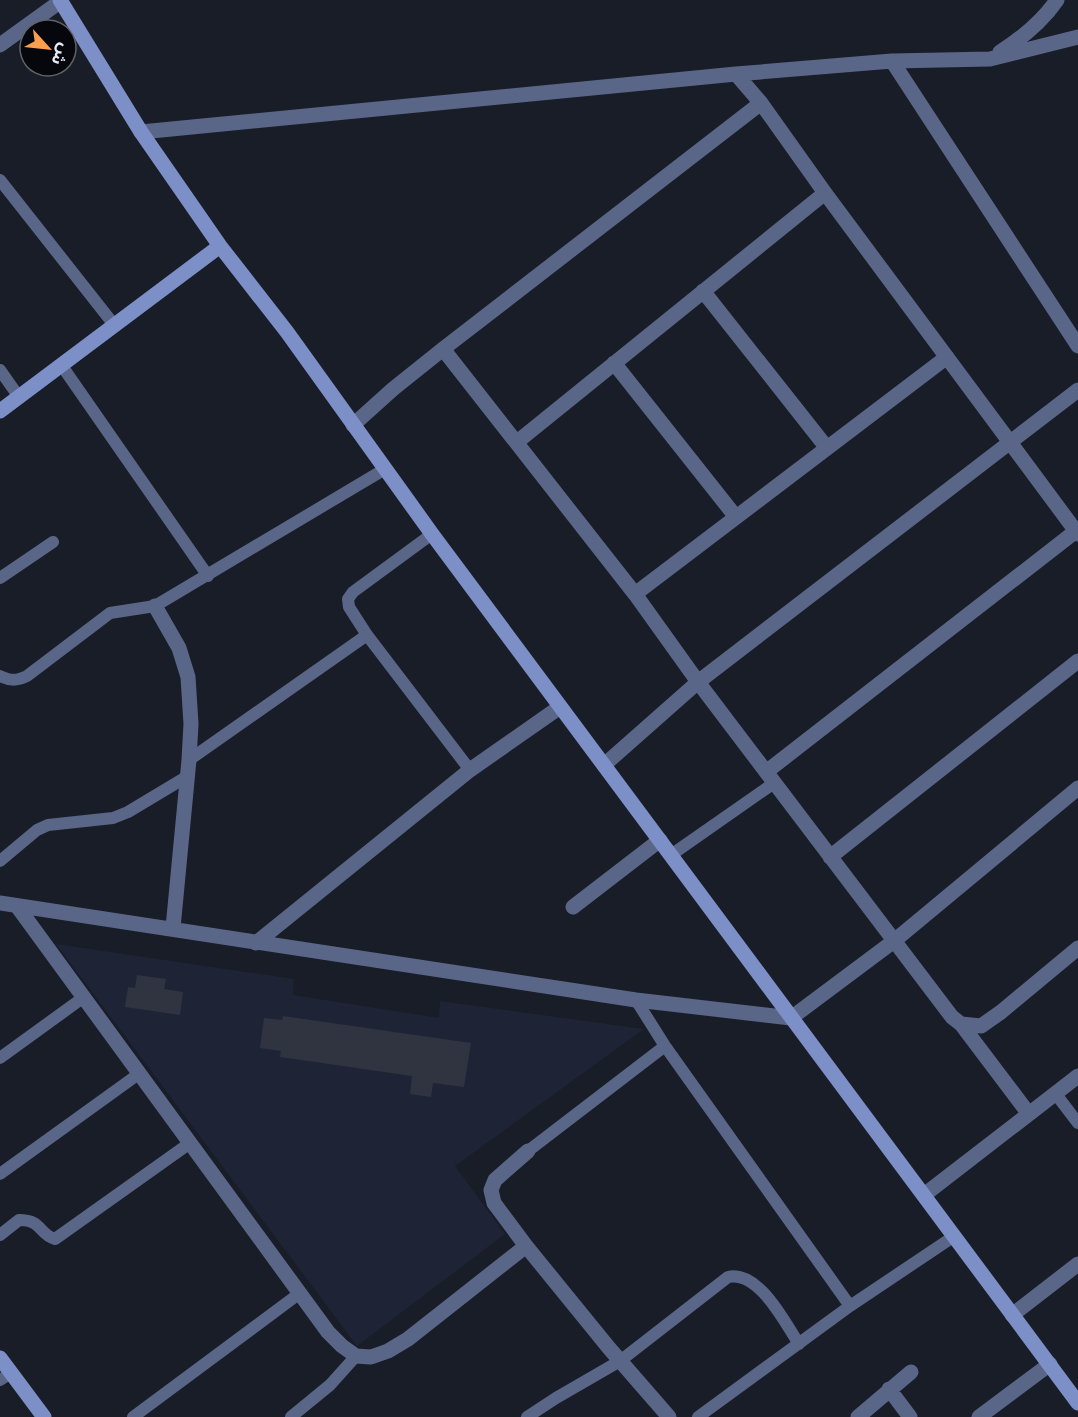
<svg xmlns="http://www.w3.org/2000/svg" width="1078" height="1417" font-family="'IBM Plex Sans','Noto Sans Arabic',sans-serif">
	<style>
		.built { fill: #1e2435 }
		.building { fill: #303441 }
		.lines { fill: none; stroke-linecap: round; stroke-linejoin: round }
		.lane { stroke: #5a6688; stroke-width: 12 }
		.street { stroke: #5a6688; stroke-width: 15 }
		.secondary { stroke: #7c8fc7; stroke-width: 15 }
	</style>
	<rect width="100%" height="100%" fill="#181d28"/>
	<path class="built" d="M56,944L294,979L293,995L439,1018L440,1001L644,1029L455,1166L505,1234L357,1346Z"/>
	<path class="building" d="M137,975L166,979L164,989L183,992L180,1015L125,1007L128,987L135,988Z
		M283,1016L471,1043L464,1087L433,1083L431,1097L410,1094L412,1076L280,1057L281,1051L260,1048L264,1018L282,1020Z"/>
	<g class="lines">
		<path class="lane" d="M0,180L115,326
			M62,366L208,576
			M0,370L19,397
			M432,534L353,592L348,599L349,607L367,635L470,770
			M0,578L53,542
			M0,676C10,681 17,681 27,676L110,613L155,606L385,469
			M189,760L367,635
			M671,855L774,783
			M0,861L37,830L48,825L113,818L128,812L188,776
			M636,1000L665,1046L850,1306
			M0,1058L84,997
			M1055,1093L1078,1123
			M528,1151L665,1046
			M0,1174L140,1073
			M0,1235L19,1220C43,1220 38,1234 55,1239L190,1143
			M0,1380L11,1373
			M133,1417L300,1293
			M291,1417L330,1385L356,1356
			M527,1417L556,1398L620,1361L728,1277C759,1270 785,1323 799,1344
			M698,1417L850,1306L953,1237"/>
		<path class="street" d="M0,45L61,1
			M1000,52C1022,38 1042,22 1057,0
			M892,61L1078,346
			M736,74L761,103L825,193L1078,534
			M141,132L736,74L892,61L990,59L1078,37
			M703,291L827,448
			M443,349L635,594L698,682L952,1017L961,1024L981,1026L1001,1012L1078,948
			M614,363L736,517
			M353,425L393,389L443,349L761,103
			M517,442L825,193
			M635,594L947,357
			M155,606L179,648L188,677L191,724L189,760L173,928
			M604,765L698,682L1078,390
			M766,772L1076,531
			M830,857L1078,661
			M0,903L636,1000L791,1018L894,941L1078,788
			M17,906L328,1332L342,1346L356,1356L371,1357L388,1351L408,1339L526,1246
			M573,907L660,840
			M256,943L470,770L560,707
			M961,1024L1029,1114
			M528,1151L495,1180L491,1190L494,1203L526,1246L609,1348L669,1417
			M924,1195L1078,1076
			M1012,1315L1078,1264
			M889,1389L910,1417
			M858,1417L911,1372
			M979,1417L1050,1364"/>
		<path class="secondary" d="M60,0L141,132L220,246L287,332L432,534L1078,1403
			M0,411L220,246
			M0,1358L44,1417"/>
	</g>
	<g transform="translate(48 48) rotate(117)"><circle r="28" fill="#06070c" stroke="#616369" stroke-width="1.5"/>
	<path d="M0-4.5L10 22L0 15L-10 22Z" fill="#fa9f4e"/>
	<text y="-9" font-size="16" font-weight="bold" text-anchor="middle" fill="#e9ecf5">ش</text>
	</g>
</svg>
